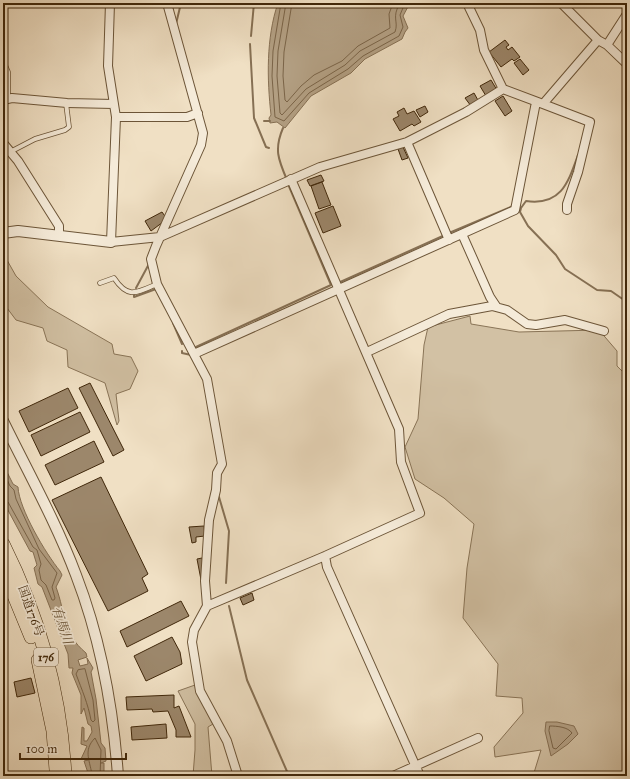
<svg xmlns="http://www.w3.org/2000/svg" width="630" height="779" font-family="'IM FELL Great Primer','Noto Serif JP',serif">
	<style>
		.green { fill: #d2c1a4; stroke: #897457 }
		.water { fill: #b4a185; stroke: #867054 }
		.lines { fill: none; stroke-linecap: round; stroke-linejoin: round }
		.shore { stroke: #7a6448; stroke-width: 1 }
		.stream { stroke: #867054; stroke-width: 2 }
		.building { fill: #9c876b; stroke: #40270a }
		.service-casing { stroke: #6c5538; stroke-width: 5.5 }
		.minor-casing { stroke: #6c5538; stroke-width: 10 }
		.tertiary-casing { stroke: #6c5538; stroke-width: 12 }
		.trunk-casing { stroke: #40270a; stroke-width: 14 }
		.service { stroke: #f5ebd9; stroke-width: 4 }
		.minor { stroke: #f5ebd9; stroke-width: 8 }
		.tertiary { stroke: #f5ebd9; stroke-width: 10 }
		.trunk { stroke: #f0e0c4; stroke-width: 13 }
		.labels { text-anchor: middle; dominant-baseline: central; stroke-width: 3.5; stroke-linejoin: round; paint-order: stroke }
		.shield { fill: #f5ebd9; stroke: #766248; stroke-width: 1 }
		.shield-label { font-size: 11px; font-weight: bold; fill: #40270a }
		.street-label { font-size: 12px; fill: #40270a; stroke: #f5ebd9 }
		.water-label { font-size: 13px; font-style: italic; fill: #634c2f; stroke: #f5ebd9 }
	</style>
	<rect width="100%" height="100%" fill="#f0e0c4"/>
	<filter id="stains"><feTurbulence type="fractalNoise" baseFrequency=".005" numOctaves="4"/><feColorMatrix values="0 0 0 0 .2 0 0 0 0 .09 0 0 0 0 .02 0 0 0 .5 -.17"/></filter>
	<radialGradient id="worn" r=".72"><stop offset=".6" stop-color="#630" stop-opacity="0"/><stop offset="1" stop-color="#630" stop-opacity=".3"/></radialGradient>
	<path class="green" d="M3,253L16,276L48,307L112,344L114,354L131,357L138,371L130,389L116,394L119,421L117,425L105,383L68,367L67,350L47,341L43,328L16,320L4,304L6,275L3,268Z
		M470,316L471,324L519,332L599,330L617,351V366L627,376V776H533L541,750L495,757L494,747L523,713L522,698L496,696L498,664L463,618L467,568L474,524L444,498L415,479L405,447L418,419L424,345L428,327Z
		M195,685L213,724L208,727L212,776H193L195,750V724L178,691Z"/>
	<path class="water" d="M278,3H410L403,16L408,28L405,32L402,39L365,59L351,73L311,96L285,128L277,122L270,123L269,118L271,115C267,79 266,38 278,3Z
		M3,464L13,484L18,487C19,509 46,554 60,571L62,575L56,587C66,614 62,633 86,653L87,657L78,660L80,666L88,664L87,658L93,668L91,672L96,699L101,743L105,748L106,761L101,763H104V776H89L84,761L88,760L81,759L87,746L81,744L82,727L84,728V741H87L92,732L91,726L88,724L84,708L81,714V695L72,673L73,668H69L68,654L42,587L38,584L34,568L37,565L33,552L30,551L3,501Z
		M546,722H557L574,726L578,734L568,744L551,756L545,731Z"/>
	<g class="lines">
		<path class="shore" d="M281,3L273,51L272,76L275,117L284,121L309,93L348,69L363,56L399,36L403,27L400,15L405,3
			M286,3L278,51L277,76L280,113L282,115L306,89L345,65L360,51L395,32C399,21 391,18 400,3
			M292,3L284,52L283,76L285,100L287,102L301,86L314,75L342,61L358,46L390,28L389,14L393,3
			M3,471L10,486L14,490L16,499L39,549L57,573L52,587L55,598L54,600H52L46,585L41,580L39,570L41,564L37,550L33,547L8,502L3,500
			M85,669L93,700L95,720L93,722L91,720C88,704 82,690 76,674L78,670Z
			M550,726C557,726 568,727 572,733L556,749L553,748L549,731Z
			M92,776C91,762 82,751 95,738L101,750L100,776"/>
		<path class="stream" d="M176,24L181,3
			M251,36L254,3
			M250,44L254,118L266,147L269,148
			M264,121H270
			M283,128C274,149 278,159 287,180
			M518,207L521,208L526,201C561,206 568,183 578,155
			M521,208L520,212L528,226L556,255L565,269L597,290L611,291L624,300L627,298
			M449,233L513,206
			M338,283L445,235
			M136,288L150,262
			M134,294V297L156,289
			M173,323L182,344
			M195,349L196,347L331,285L288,184
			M182,351V353L191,355
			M219,497L229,531L226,583
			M229,606L247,680L289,776"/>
	</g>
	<path class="building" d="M505,40L509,45L506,47L508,50L512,47L520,57L514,61L512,59L501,67L489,52Z
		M520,59L529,70L523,75L514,63Z
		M491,80L497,90L486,96L480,86Z
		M474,93L479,102L471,106L465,98Z
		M503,96L512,111L505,116L495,101Z
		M425,106L428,112L420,117L416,110Z
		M404,108L407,114L414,111L421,122L414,126L412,124L400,131L393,119L399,116L397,112Z
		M403,147L408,158L402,160L398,149Z
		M321,175L324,181L310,186L307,180Z
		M322,182L331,205L319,209L311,186Z
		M333,206L341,226L323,233L315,213Z
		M162,212L167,219L151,231L145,221Z
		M90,383L124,450L113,456L79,388Z
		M68,388L78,408L29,432L19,411Z
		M80,412L90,432L41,456L31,435Z
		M94,441L104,462L55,485L45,465Z
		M101,477L148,574L142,578L148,591L108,611L52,500Z
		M204,526L205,536L196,537V542L192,543L189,527Z
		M202,558L204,568L202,585L197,559Z
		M252,593L254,600L243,605L240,598Z
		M181,601L189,616L127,647L120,631Z
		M172,637L180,652L182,664L146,681L134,656Z
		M31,678L35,693L17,697L14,682Z
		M174,695V708L179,706L191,737H176V730L168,711L153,712L152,709L127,710L126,697Z
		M166,724L167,738L132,740L131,727Z"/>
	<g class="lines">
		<g class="service-casing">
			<path id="service" d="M3,64L5,65L8,72V99
				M10,152L35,139L65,130L69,127L66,103
				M100,283L114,278C128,299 136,293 157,284"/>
		</g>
		<g class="minor-casing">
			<path id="minor" d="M110,3L108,66L116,117L111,242L160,237L320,167L407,142L466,112L503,89
				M167,3L203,133L201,145L156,246L151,259L157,284L207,379L222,464L217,473L216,490L209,520L205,581L207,606L194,630L192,642L200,691L227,741L238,776
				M467,3L480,30L484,50L503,89L543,104L598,40L607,45L627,14
				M561,3L598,40
				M607,45L627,64
				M3,100L12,98L67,103L114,104
				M543,104L590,122L578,172L567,204V210
				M116,117H187L198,113
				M407,142L449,240
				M3,143L18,161L59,226V236
				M462,234L490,297L496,306
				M367,352L449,314L492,306L507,310L527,324L536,325L565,320L604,331
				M194,354L515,210L536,102
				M325,556L327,567L420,776
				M207,606L325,556L420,513L401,462L399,429L291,179
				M393,776L478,738"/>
		</g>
		<g class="tertiary-casing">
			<path id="tertiary" d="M3,233L18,231L111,242
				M3,421C28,472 56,522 76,575C101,640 113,707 118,776"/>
		</g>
		<g class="trunk-casing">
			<path id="trunk" d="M3,544C39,616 61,695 65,776
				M3,569L31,637
				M38,660L53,731L56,770"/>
		</g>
		<use href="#service" class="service"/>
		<use href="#minor" class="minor"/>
		<use href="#tertiary" class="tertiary"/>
		<use href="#trunk" class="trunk"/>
	</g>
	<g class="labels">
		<rect class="shield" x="34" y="648" width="24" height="18" rx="3"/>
		<g class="shield-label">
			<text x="46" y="657">176</text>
		</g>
		<g class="street-label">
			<text transform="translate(31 611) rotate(70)">国道176号</text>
		</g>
		<g class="water-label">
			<text transform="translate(62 625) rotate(72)">有馬川</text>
		</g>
	</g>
	<rect width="630" height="779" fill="none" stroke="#f0e0c4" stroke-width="16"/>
	<rect x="4" y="4" width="622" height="771" fill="none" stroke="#40270a" stroke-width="2"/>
	<rect x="8" y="8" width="614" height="763" fill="none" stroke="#40270a"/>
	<path d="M20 753v6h106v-6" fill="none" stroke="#40270a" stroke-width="2"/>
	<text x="26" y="753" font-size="12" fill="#40270a" stroke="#f5ebd9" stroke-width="3" paint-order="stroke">100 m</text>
	<rect width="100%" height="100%" filter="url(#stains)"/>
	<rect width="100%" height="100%" fill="url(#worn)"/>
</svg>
